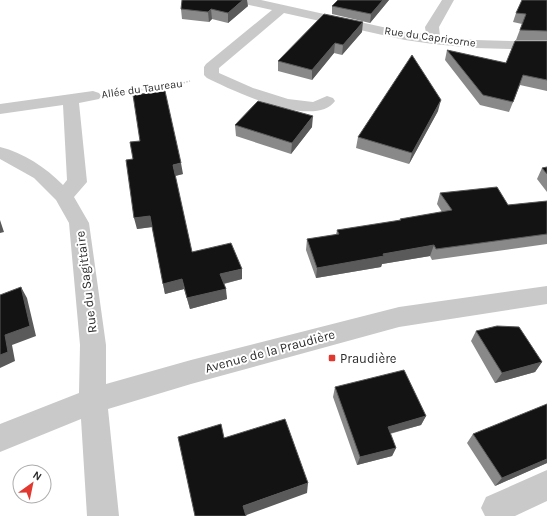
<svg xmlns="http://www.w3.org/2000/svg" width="547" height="516" font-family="Karla,sans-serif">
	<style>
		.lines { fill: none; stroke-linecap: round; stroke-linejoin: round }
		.path-far1 { stroke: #c9c9c9; stroke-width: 1.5; stroke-dasharray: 1.5 1.5; stroke-linecap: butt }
		.path { stroke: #c9c9c9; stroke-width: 2; stroke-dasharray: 1.5 1.5; stroke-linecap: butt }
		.minor { fill: #c9c9c9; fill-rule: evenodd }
		.wall { fill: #898989 }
		.shaded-wall { fill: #5a5a5a }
		.building { fill: #131313; stroke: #5a5a5a }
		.poi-dot { fill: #e13830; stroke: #fff; stroke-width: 1.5 }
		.labels { text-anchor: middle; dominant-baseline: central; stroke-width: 4; stroke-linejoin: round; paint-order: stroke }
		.far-street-label { font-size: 11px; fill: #2c2c2c; stroke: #fff }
		.street-label { font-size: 13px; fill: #2c2c2c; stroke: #fff }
		.poi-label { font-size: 13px; fill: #2c2c2c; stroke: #fff; text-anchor: start }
	</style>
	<rect width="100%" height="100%" fill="#fff"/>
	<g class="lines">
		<path class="path-far1" d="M148,89L176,85L190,81"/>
		<path class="path" d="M114,93L156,88"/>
		<path class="minor" d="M238,0H261L405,32L426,34L425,27L442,0H454L439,27L440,36L475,40L547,42V50L475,48L433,44L405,40L284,13L219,68V73L253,88L288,99L313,102L327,96L333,98L335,101C315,130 231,90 207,78L204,75V67L206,64L272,10L240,3Z
			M93,91L99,93L101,96L99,99L79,103L87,182L74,197L89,223L106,345V384L191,360L399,307L547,286V304L399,327L191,384L108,409L119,516H87L81,419L0,452V424L79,393L80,345L69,223L56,200L34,178L0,159V147C24,153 45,167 63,185L67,180L63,105L0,114V104Z
			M547,470V501L515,516H485L481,508L486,497Z"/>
	</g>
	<path class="wall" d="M338,0H389L370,23L332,14V6Z
		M547,0V40H516L522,24L513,22L516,13Z
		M248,6L228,23L212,19L209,22L182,19L181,9Z
		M362,32L342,55L334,53L312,80L278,71V61Z
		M547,41V91L520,85L509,112L480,105L445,60L447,50L506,63Z
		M438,111L409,164L356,148L358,137Z
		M235,125L312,127L291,154L236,136Z
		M133,159L183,174L175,176L192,252L242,279L224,284L227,299L190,309L184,289L165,294L152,227L137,229Z
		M547,167V192L537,179L542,168Z
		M440,193L508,205L547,201V244L432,260L430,256L382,264L381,267L316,278L306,250L307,239L336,235L337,230L399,221L400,219L442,212L437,204Z
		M476,331L542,362L535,372L495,383L471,341Z
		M335,387L426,416L421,425L390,434L396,448L392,456L357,465L333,397Z
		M473,434L547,463L495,486L467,443Z"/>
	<path class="shaded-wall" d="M243,0H247L248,6L228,23V13Z
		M383,0H389L370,23L371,14Z
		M211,9L212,19L209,22L208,12Z
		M363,22L362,32L342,55L343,45Z
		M335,43L334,53L312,80V70Z
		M441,100L438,111L409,164L412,153Z
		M313,116L312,127L291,154L292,143Z
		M181,163L183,174L175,176L173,165Z
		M150,216L152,227L137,229L134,218Z
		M0,220L4,232L0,233Z
		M434,245L430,256L382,264L381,267L316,278L317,268L383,254Z
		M242,269V279L222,284L220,274Z
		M182,279L184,289L165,294L163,284Z
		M21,287L27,298L36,336L12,345L15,361L0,368V355L5,335Z
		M226,289L227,299L190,309L187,298Z
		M542,362L535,372L495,383L502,373Z
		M426,416L421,425L384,435L388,427Z
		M396,448L392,456L357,465L360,457Z
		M547,459V463L495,486L502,478Z
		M308,483L307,493L244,516L243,506Z"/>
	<path class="building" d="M182,0H243L228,13L211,9L208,12L181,9Z
		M338,0H383L371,14L332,6Z
		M522,0H547V31L520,30L526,14L516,13Z
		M324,14L363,22L343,45L335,43L312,70L278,61Z
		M515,41H547V80L523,75L513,102L483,95L447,50L506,63Z
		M412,55L441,100L412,153L358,137Z
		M165,91L181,163L173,165L192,252L231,243L242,269L220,274L226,289L187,298L182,279L163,284L150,216L134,218L126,160L133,159L130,142L140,141L133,95Z
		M258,101L313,116L292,143L235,125Z
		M547,167V174L542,168Z
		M497,187L508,205L547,201V234L436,249L434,245L383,254L384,256L317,268L307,239L339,234L337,230L401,220L400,219L452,210L440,193Z
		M21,287L30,326L5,335L8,352L0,355V295Z
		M497,326L519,327L542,362L502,373L476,331Z
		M404,370L426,416L388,427L396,448L360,457L335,387Z
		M547,404V459L502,478L473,434Z
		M285,419L308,483L243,506L246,516H195L178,437L221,424L224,438Z"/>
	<rect class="poi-dot" x="328" y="354" width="8" height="8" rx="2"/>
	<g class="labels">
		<g class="far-street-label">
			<text transform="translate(430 37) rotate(8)">Rue du Capricorne</text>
			<text transform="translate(142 89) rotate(-8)">Allée du Taureau</text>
		</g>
		<g class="street-label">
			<text transform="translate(86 282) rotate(-97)">Rue du Sagittaire</text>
			<text transform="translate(270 351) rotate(-15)">Avenue de la Praudière</text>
		</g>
		<g class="poi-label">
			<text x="340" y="358">Praudière</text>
		</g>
	</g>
	<g transform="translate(32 484) rotate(33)"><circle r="19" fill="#ffffff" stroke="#ababab"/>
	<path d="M0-3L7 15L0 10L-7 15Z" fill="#e13830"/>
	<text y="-6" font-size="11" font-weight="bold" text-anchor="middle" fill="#2c2c2c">N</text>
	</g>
</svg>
